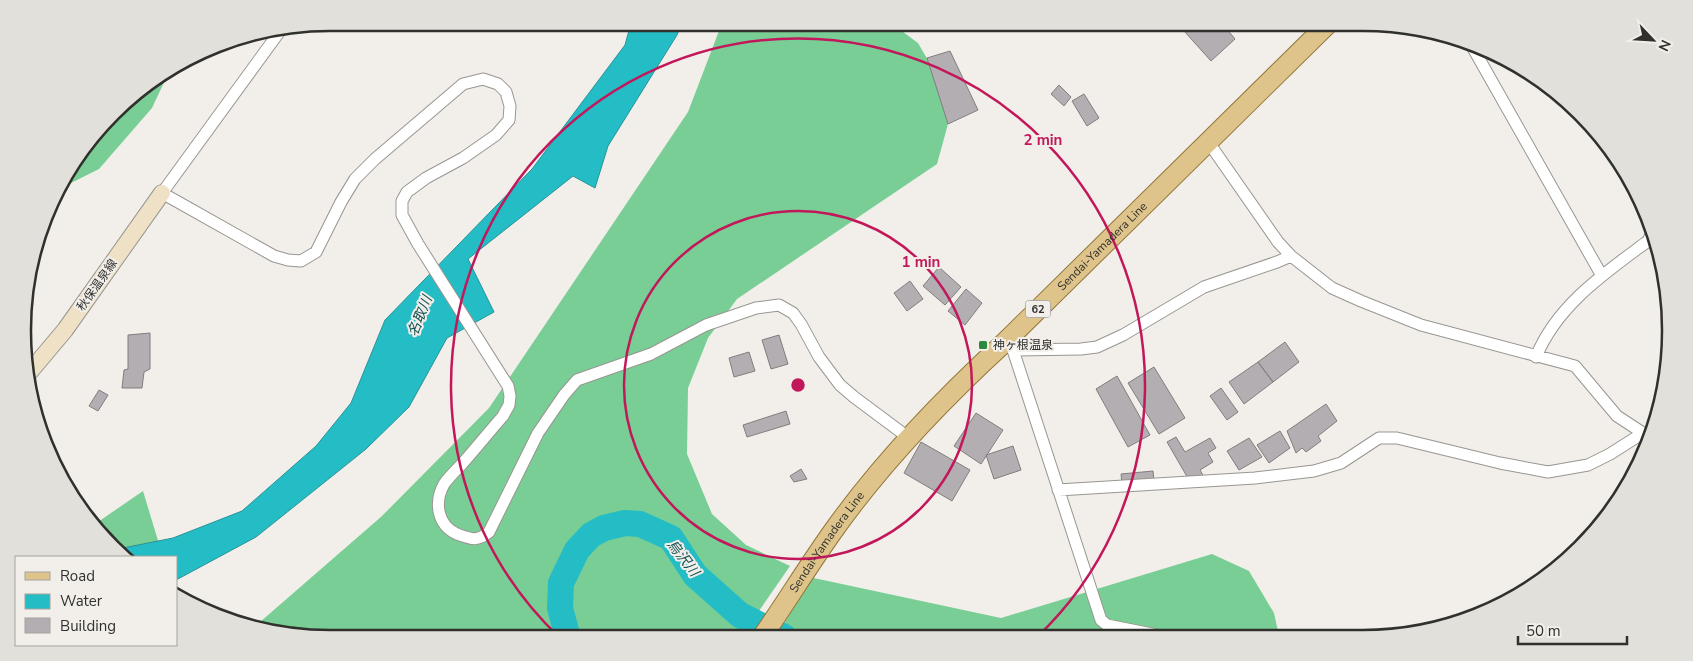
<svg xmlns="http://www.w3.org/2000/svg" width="1693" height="661" font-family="'Nunito Sans','Noto Sans JP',sans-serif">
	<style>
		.forest { fill: #79ce95 }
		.water { fill: #25bdc5; stroke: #289397 }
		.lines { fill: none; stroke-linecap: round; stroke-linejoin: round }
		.river { stroke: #25bdc5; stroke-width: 26 }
		.building { fill: #b3aeb1; stroke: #827d7f }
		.street-casing { stroke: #989691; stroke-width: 13 }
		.secondary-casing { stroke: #989691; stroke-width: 18 }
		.primary-casing { stroke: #937638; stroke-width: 21 }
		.street { stroke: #fff; stroke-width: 11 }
		.secondary { stroke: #eee1c5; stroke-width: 16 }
		.primary { stroke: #dec48b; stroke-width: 19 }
		.ring { fill: none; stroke: #c2185b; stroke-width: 2.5 }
		.poi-dot { fill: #2d8a3c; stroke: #f2efea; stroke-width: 2 }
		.labels { text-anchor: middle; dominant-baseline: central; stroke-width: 4; stroke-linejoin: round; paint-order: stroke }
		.shield { fill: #f2efea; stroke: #6a6966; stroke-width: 1 }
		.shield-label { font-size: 11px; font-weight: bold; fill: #30302d }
		.street-label { font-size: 12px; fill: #30302d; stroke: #f2efea }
		.poi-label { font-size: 12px; fill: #30302d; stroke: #f2efea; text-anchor: start }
		.water-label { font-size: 14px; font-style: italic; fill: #145053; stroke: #f2efea }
		.rim { fill: none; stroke: #30302d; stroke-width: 2.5 }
		.centre { fill: #c2185b; stroke: #f2efea; stroke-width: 2.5 }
		.ring-label { font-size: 15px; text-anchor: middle; font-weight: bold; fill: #c2185b; stroke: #f2efea; stroke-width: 4; stroke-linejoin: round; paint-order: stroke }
	</style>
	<rect width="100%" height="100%" fill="#f2efea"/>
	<path class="forest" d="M722,23H891L918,43L939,79L948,124L937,164L737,299L708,338L688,388L687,454L712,514L746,545L790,566L741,637L331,638L253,628L382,516L489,408L688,112Z
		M167,76L152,108L99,169L59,189L64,177L128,99Z
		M143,491L163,557H127L95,524Z
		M1212,554L1249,571L1274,613L1279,636L777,637L809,577L1001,618Z"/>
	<path class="water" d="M631,23H682L677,35L608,146L595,188L573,176L468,259L494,312L447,338L409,407L366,449L256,537L176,580V557H127L118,549L173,538L242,511L316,446L351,403L385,320L532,169L625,45Z"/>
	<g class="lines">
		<path class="river" d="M568,638L560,608L561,583L577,550L591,535L604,528L625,523L640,524L671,538L695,575L740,615L784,637"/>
	</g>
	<path class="building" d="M1176,22H1221L1235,39L1211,61Z
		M950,51L978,110L948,124L927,58Z
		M1059,85L1071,97L1064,106L1051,94Z
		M1084,94L1099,118L1087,126L1072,101Z
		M939,267L961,287L945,305L923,286Z
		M910,281L923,299L907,311L894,293Z
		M966,289L982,303L965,325L948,311Z
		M150,333V369L144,372L142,388H122L124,370L128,369V335Z
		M779,335L788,364L771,369L762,340Z
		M1285,342L1299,362L1273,382L1258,362Z
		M749,352L755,371L734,377L729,358Z
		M1258,362L1273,382L1244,404L1229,382Z
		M1154,367L1185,418L1159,434L1128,383Z
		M1117,376L1150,435L1128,447L1096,389Z
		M1221,388L1238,412L1227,420L1210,396Z
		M99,390L108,395L98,411L89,406Z
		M1326,404L1337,421L1318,436L1321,441L1306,452L1302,448L1296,453L1287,431Z
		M786,411L790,424L747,437L743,425Z
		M976,413L1003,430L981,464L954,446Z
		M1280,431L1290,448L1269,463L1257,445Z
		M1176,437L1185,452L1210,438L1216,448L1208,453L1213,462L1200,470L1205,479L1189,480L1167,442Z
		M1249,438L1262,457L1239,470L1227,451Z
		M921,442L970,470L952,501L904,473Z
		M1013,446L1021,470L994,479L986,455Z
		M801,469L807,479L794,482L790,476Z
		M1153,471L1154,481L1122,484L1121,474Z"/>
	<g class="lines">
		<g class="street-casing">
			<path id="street" d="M280,31L162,193L274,256L288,260L301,261L316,252L341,202L355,179L375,159L463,84L483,79L498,84L506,92L510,106L509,120L496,135L463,158L426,178L407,192L402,201V215L418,244L508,386L510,396L509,405L503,416C489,432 476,448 462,464C456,470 449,477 444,484C434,502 437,525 457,534C471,539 477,542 489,532L538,433L564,395L577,380L651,354L706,325L756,308L779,305L793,313L801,324L819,357L840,385L854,397L909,438
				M1473,48L1602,276
				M1209,143L1278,242L1291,256L1332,288L1361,301L1421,325L1575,366L1617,416L1643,433L1648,434
				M1005,342L1013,350L1101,620L1107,625L1162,636
				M1013,350L1081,349L1097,347L1123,335L1204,287L1277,262L1291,256
				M1536,357C1557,305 1605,273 1648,241L1650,237
				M1058,490L1255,478L1314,471L1341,463L1379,438H1397L1500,463L1548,472L1588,465L1610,454L1643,433"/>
		</g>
		<g class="secondary-casing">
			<path id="secondary" d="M28,374L65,330L162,193"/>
		</g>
		<g class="primary-casing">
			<g id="primary">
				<path id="s1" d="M762,637C787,601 810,563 836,527C885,459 944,398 1005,342L1330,22"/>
			</g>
		</g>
		<use href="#street" class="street"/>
		<use href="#secondary" class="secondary"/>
		<use href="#primary" class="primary"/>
	</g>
	<g class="ring">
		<circle cx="798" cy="385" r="174"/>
		<path d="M559 637A347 347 0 1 1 1037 637"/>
	</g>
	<rect class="poi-dot" x="978" y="340" width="10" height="10" rx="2.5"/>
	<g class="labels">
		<rect class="shield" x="1025.5" y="300.5" width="25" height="17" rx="4"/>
		<g class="shield-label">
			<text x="1038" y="309">62</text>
		</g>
		<g class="street-label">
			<text stroke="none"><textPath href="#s1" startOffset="520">Sendai-Yamadera Line</textPath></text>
			<text transform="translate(97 285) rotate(-55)">秋保温泉線</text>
			<text stroke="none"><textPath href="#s1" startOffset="115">Sendai-Yamadera Line</textPath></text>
		</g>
		<g class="poi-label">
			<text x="993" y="345">神ヶ根温泉</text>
		</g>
		<g class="water-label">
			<text transform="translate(420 316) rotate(-68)">名取川</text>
			<text transform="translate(683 558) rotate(52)">烏沢川</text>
		</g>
	</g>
	<path d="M0 0H1693V661H0ZM330 31H1363A299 299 0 0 1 1662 330V331A299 299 0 0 1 1363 630H330A299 299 0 0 1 31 331V330A299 299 0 0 1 330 31Z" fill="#e2e0db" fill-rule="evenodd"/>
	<path class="rim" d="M330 31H1363A299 299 0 0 1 1662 330V331A299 299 0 0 1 1363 630H330A299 299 0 0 1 31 331V330A299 299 0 0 1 330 31Z"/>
	<circle cx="798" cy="385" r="8" class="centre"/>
	<g class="ring-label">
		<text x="1043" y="145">2 min</text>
		<text x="921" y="267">1 min</text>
	</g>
	<rect x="15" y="556" width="162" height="90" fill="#f2efea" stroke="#a4a39e"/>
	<rect x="25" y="572" width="25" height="8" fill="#dec48b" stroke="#a4a39e"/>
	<text x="60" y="581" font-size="15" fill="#30302d">Road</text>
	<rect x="25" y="594" width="25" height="15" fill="#25bdc5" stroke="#a4a39e"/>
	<text x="60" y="606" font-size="15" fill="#30302d">Water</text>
	<rect x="25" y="618" width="25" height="15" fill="#b3aeb1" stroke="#a4a39e"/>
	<text x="60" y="631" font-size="15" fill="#30302d">Building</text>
	<g transform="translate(1653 40) rotate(115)" stroke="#f2efea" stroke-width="4" paint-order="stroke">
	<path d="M0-4L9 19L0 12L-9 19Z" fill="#30302d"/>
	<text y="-8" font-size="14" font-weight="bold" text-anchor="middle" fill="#30302d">N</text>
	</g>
	<path d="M1518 636v8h109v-8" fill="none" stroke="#30302d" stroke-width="2.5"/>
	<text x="1526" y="636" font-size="15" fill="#30302d" stroke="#f2efea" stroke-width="4" paint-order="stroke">50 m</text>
</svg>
